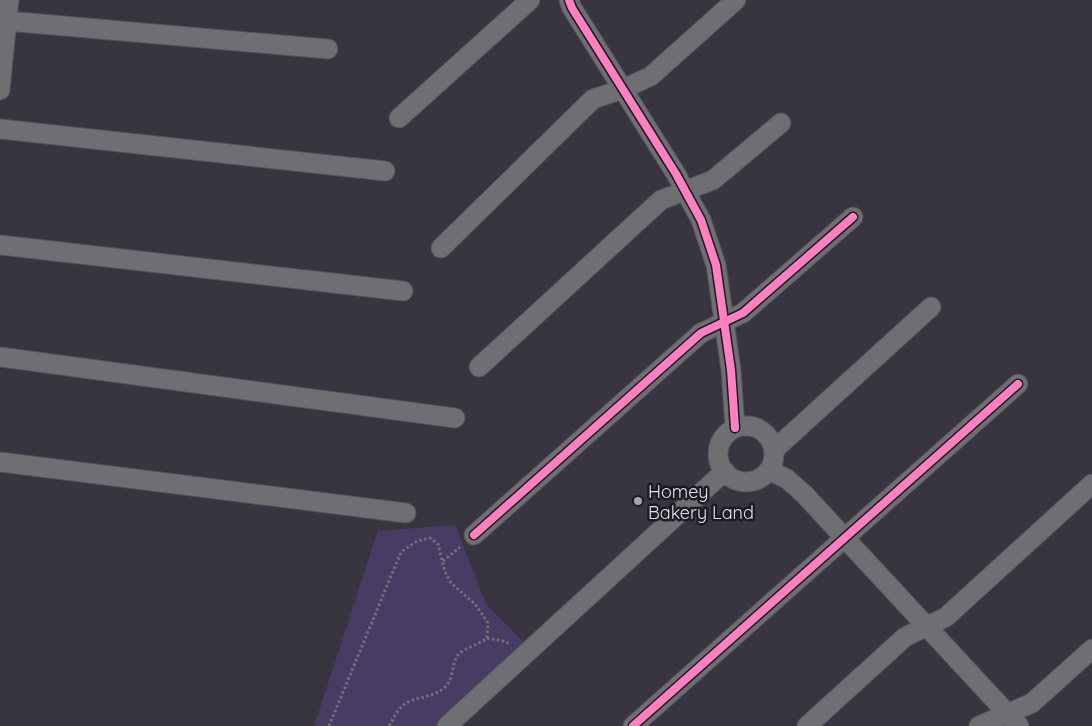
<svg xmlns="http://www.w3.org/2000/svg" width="1092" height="726" font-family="Quicksand,sans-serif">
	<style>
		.green { fill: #483b64 }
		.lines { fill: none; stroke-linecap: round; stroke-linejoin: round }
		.street-casing { stroke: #54515c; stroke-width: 21 }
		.path { stroke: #727076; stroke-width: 3; stroke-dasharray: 2.5 2.5; stroke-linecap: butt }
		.street { stroke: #6f6e72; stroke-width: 19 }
		.cycleway-casing { stroke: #1d1a24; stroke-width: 11 }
		.cycleway { stroke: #ff80c0; stroke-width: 8 }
		.poi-dot { fill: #a8a5b2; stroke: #1d1a24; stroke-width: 2 }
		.labels { text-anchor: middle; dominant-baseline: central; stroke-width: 5; stroke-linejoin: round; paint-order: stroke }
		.poi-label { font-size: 18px; fill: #e4e1ef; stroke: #1d1a24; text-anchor: start }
	</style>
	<rect width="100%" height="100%" fill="#383541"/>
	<path class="green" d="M455,525L486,604L530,649L447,726H314L378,531Z"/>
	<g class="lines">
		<g class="street-casing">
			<path id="street" d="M569,0L572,8L676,174L701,220L716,265L731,370L735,428
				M7,21L328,49
				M0,90L9,0
				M399,118L530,0
				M0,129L385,171
				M0,245L403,291
				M441,248L593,99L623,89L651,76L736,0
				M0,357L455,418
				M479,367L661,200L713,180L781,123
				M718 454a28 28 0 1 1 56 0a28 28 0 1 1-56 0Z
				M774,450L931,307
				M0,462L406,513
				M769,470L787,479L804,494L1019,726
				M474,535L701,333L743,313L853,217
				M447,726L725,471
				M633,726L1018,384
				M807,726L905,637L946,617L1092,484
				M979,726L1032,703L1092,649"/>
		</g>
		<path class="path" d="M443,561L460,547
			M487,638L503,641L510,644
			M329,726L401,552L417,541L430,538L438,544L445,572L451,583L475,604L488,623L487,638C479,645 463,648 457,656C451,666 454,680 444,688C433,698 416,696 405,704C397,709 394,718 389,726"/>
		<use href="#street" class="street"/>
		<g class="cycleway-casing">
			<path id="cycleway" d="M569,0L572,8L676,174L701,220L716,265L731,370L735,428
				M474,535L701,333L743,313L853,217
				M633,726L1018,384"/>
		</g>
		<use href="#cycleway" class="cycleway"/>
	</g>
	<circle class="poi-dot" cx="638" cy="501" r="5"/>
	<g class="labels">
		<g class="poi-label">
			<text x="648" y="491">Homey<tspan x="648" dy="21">Bakery Land</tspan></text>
		</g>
	</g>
</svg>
